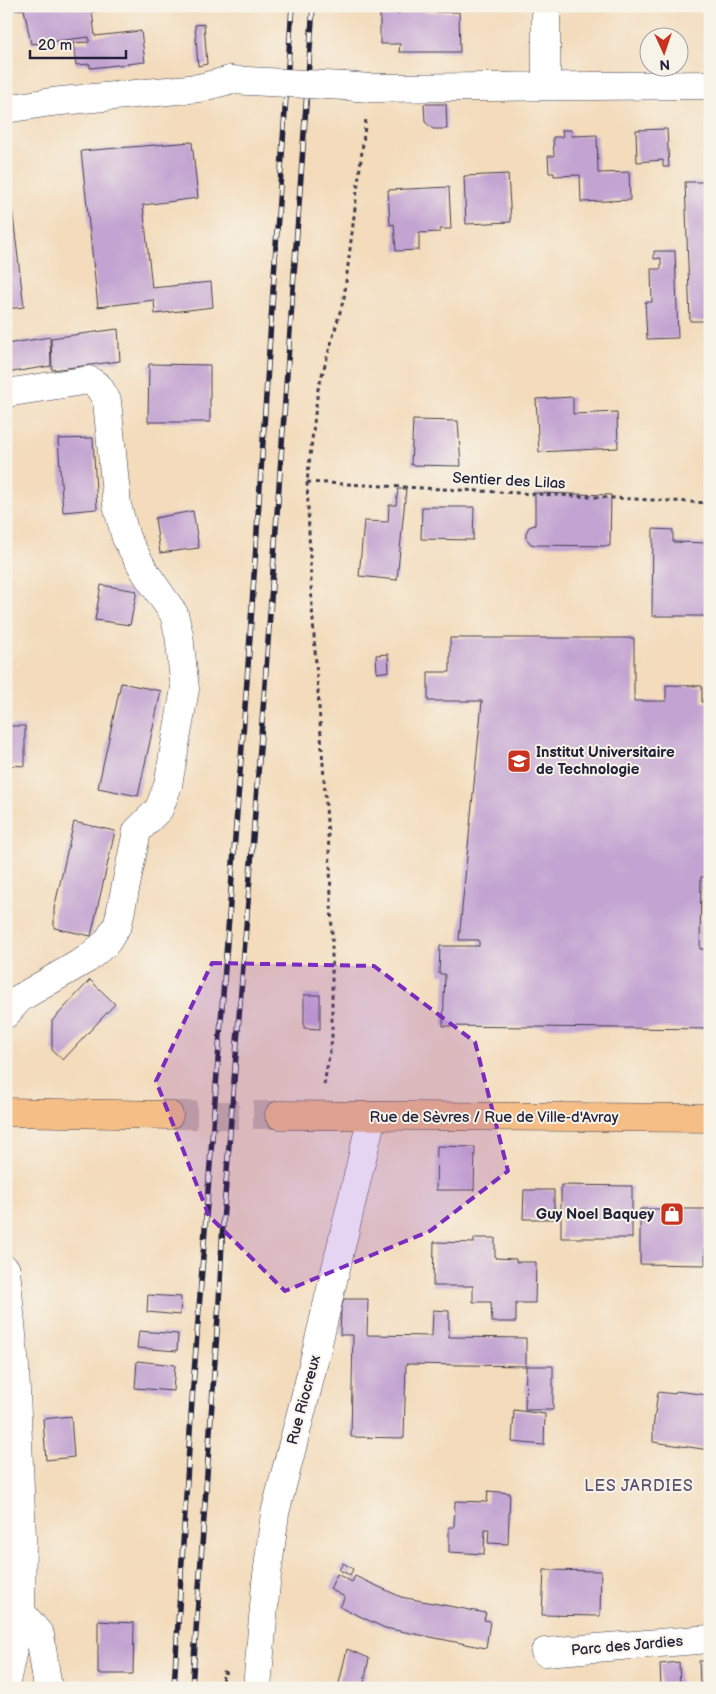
<svg xmlns="http://www.w3.org/2000/svg" width="716" height="1694" font-family="'Balsamiq Sans',sans-serif">
	<style>
		.building { fill: #c2a3d1 }
		.lines { fill: none; stroke-linecap: round; stroke-linejoin: round }
		.major-tunnel { stroke: #c9b6a1; stroke-width: 28; stroke-dasharray: 28 14; stroke-linecap: butt }
		.minor-casing { stroke: #413e4e; stroke-width: 29 }
		.major-casing { stroke: #413e4e; stroke-width: 29 }
		.path { stroke: #413e4e; stroke-width: 3; stroke-dasharray: 4 4; stroke-linecap: butt }
		.minor { stroke: #fff; stroke-width: 28 }
		.major { stroke: #f6be87; stroke-width: 28 }
		.rail-casing { stroke: #22223b; stroke-width: 5.5 }
		.rail { stroke: #f7f3e8; stroke-width: 4; stroke-dasharray: 11; stroke-linecap: butt }
		.minor-bridge-casing { stroke: #413e4e; stroke-width: 29; stroke-linecap: butt }
		.minor-bridge { stroke: #fff; stroke-width: 28 }
		.marked { fill: #7b2cbf; fill-opacity: 0.2; stroke: #7b2cbf; stroke-width: 4; stroke-dasharray: 10 6; stroke-linejoin: round }
		.labels { text-anchor: middle; dominant-baseline: central; stroke-width: 4; stroke-linejoin: round; paint-order: stroke }
		.street-label { font-size: 15px; fill: #22223b; stroke: #f7f3e8 }
		.poi-label { font-size: 15px; font-weight: bold; fill: #22223b; stroke: #f7f3e8; text-anchor: start }
		.neighbourhood-label { font-size: 16px; letter-spacing: 1px; fill: #5a4f70; stroke: #f7f3e8 }
	</style>
	<rect width="100%" height="100%" fill="#f7f3e8"/>
	<filter id="ink" filterUnits="userSpaceOnUse"><feTurbulence type="fractalNoise" baseFrequency=".02" numOctaves="2"/><feDisplacementMap in="SourceGraphic" scale="10" xChannelSelector="R" yChannelSelector="G"/><feConvolveMatrix kernelMatrix="1 2 1 2 8 2 1 2 1" color-interpolation-filters="sRGB"/></filter>
	<filter id="wash" filterUnits="userSpaceOnUse"><feTurbulence type="fractalNoise" baseFrequency=".0096" numOctaves="4" result="noise"/><feDisplacementMap in="SourceGraphic" scale="20" xChannelSelector="R" yChannelSelector="G"/><feGaussianBlur stdDeviation="1.12" result="paint"/><feColorMatrix in="noise" values="0 0 0 0 0 0 0 0 0 0 0 0 0 0 0 0 0 1.4 0 .05"/><feComposite in="paint" operator="in"/></filter>
	<g filter="url(#wash)">
		<rect width="100%" height="100%" fill="#f3dbbb"/>
		<g id="blocks">
			<path class="building" d="M15,6H97L98,11H92L95,36L141,31L145,62L90,68V64L76,65L73,43L89,42V37L31,44L24,9L15,10Z
				M399,6H422L423,12H459L460,52H399L400,44H380V13H400Z
				M204,24L207,64L198,66L195,25Z
				M424,104H446L447,129H433L425,122Z
				M667,129L669,167H663V160L637,162L636,130Z
				M562,130H571L572,136L597,135L598,173L629,172L630,200L581,202L580,175L554,176V173H549L548,156H554L553,137H563Z
				M192,142L198,198L143,205L152,288L211,282L213,307L155,314L154,300L98,307L81,151Z
				M6,167H7L24,307L6,309Z
				M508,174L511,222L466,224L464,176Z
				M685,182H710V321H690Z
				M449,187L451,229H440V232L419,233V250L396,251L394,224L390,225L388,190Z
				M654,251H675L678,338L647,339L645,302H652L651,269H661V258L654,259Z
				M118,329L120,361L52,370L51,338Z
				M50,337L51,366L6,373V344Z
				M149,364L210,365V422H148Z
				M573,397V414L617,412L618,448L539,452L536,399Z
				M413,420L458,421L461,466L411,465Z
				M93,438L97,509L63,512L58,439Z
				M398,489H406L397,580L359,576L364,521L388,522L389,505H396Z
				M535,493L611,495L610,546L535,545L531,544L526,538V533L529,527L535,525Z
				M422,507H474L473,540L421,539Z
				M193,511L199,548L160,553L155,518Z
				M653,529L673,530V542L710,543V616H652Z
				M101,585L137,591L130,625L95,620Z
				M450,638H634V701H666V685L702,686V702H710V877H701L700,949H710V1029L443,1026L445,974H439L440,946H479V940H459L482,701H428V672H450Z
				M388,654L389,671L377,673L376,655Z
				M121,683L161,691L138,796L98,788Z
				M6,726H25V766L6,765Z
				M74,822L115,831L91,936L54,928V909Z
				M90,980L115,1004L63,1060L52,1050V1021Z
				M304,995H320V1029L304,1028Z
				M437,1146L475,1147L474,1190H436Z
				M561,1185L632,1186V1238H561Z
				M524,1190H554V1219H523Z
				M640,1209H706L705,1265L640,1264Z
				M474,1238H495V1258L516,1259V1262H536L535,1303H516V1322H492L491,1302H473V1286H433L434,1242L474,1243Z
				M148,1295L181,1297L180,1315L147,1312Z
				M344,1299H368L367,1335L432,1336L433,1310L449,1311V1337L526,1338V1366L406,1364L404,1438L351,1437L353,1335H340L341,1308Z
				M139,1331L178,1334L177,1351L137,1348Z
				M137,1361L175,1365L173,1391L135,1388Z
				M526,1366H553V1410H525Z
				M676,1391L708,1395V1399H710V1450L653,1442V1428L658,1392L675,1394Z
				M514,1410L545,1414L544,1445L512,1442Z
				M71,1416L74,1457L46,1460L43,1419Z
				M488,1491L510,1493L508,1544L488,1543L489,1529H485L484,1554L449,1552V1527H454L455,1501L487,1502Z
				M343,1563L353,1569L350,1575L339,1570Z
				M544,1570L601,1571L600,1616L542,1615Z
				M337,1574L352,1582L355,1576L401,1597L486,1613L484,1620L490,1621L486,1648L385,1628L340,1607L345,1597L330,1589Z
				M98,1621L134,1623L133,1674H98Z
				M347,1649L369,1658L363,1688H338Z
				M699,1661H710V1688H707L706,1682L700,1683Z
				M679,1662L680,1688H661L660,1664Z"/>
		</g>
	</g>
	<g filter="url(#ink)">
		<use href="#blocks" fill-opacity="0" stroke="#413e4e" stroke-width="1"/>
		<g class="lines">
			<path class="major-tunnel" d="M169,1115H279"/>
			<g class="minor-casing">
				<path id="minor" d="M546,85V6
					M345,86L370,88L710,85
					M6,109L51,102L199,88L230,80
					M6,393L89,380L99,387L107,401L117,505L126,538L145,572L174,614L179,635L185,689L168,785L159,809L137,831L118,924L107,942L87,959L20,998L6,1014
					M6,1270L15,1367L22,1538L21,1612L6,1682
					M21,1612L40,1635L48,1688
					M545,1652L710,1639
					M257,1688L266,1583L275,1513L308,1386L372,1116"/>
			</g>
			<g class="major-casing">
				<path id="major" d="M6,1112L169,1115
					M279,1115L710,1118"/>
			</g>
			<path class="path" d="M307,482L710,503
				M324,1085L332,1039V935L330,864L312,607L307,482L318,389L344,298L366,118
				M222,1688L223,1672L228,1673"/>
			<use href="#minor" class="minor"/>
			<use href="#major" class="major"/>
			<g class="rail-casing">
				<path id="rail" d="M174,1688L192,1400L247,681L292,6
					M192,1688L219,1303L223,1222L265,684L313,6"/>
			</g>
			<use href="#rail" class="rail"/>
			<g class="minor-bridge-casing">
				<path id="minor-bridge" d="M230,80L345,86"/>
			</g>
			<use href="#minor-bridge" class="minor-bridge"/>
		</g>
	</g>
	<path class="marked" d="M212,963L374,966L475,1042L508,1171L430,1231L285,1291L209,1216L156,1081Z"/>
	<defs>
		<g id="university-square" transform="scale(1.25)"><rect x="-9" y="-9" width="18" height="18" rx="4" fill="#c8321e" stroke="#f7f3e8"/><path d="M0-5L7-2L0 1L-7-2ZM-4 1L0 2.5L4 1V4Q0 6-4 4Z" fill="#fff"/></g>
		<g id="shop-square" transform="scale(1.25)"><rect x="-9" y="-9" width="18" height="18" rx="4" fill="#c8321e" stroke="#f7f3e8"/><path d="M-5-2.5h2.3a2.7 3.5 0 0 1 5.4 0H5L5.5 6h-11ZM-1.5-2.5h3a1.5 2.3 0 0 0-3 0Z" fill="#fff"/></g>
	</defs>
	<g fill-rule="evenodd">
		<use href="#university-square" x="519" y="761"/>
		<use href="#shop-square" x="672" y="1214"/>
	</g>
	<g class="labels">
		<g class="street-label">
			<text transform="translate(509 481) rotate(3)">Sentier des Lilas</text>
			<text x="494" y="1117">Rue de Sèvres / Rue de Ville-d'Avray</text>
			<text transform="translate(304 1400) rotate(-75)">Rue Riocreux</text>
			<text transform="translate(627 1646) rotate(-5)">Parc des Jardies</text>
		</g>
		<g class="poi-label">
			<text x="536" y="752">Institut Universitaire<tspan x="536" dy="17">de Technologie</tspan></text>
			<text x="654" y="1214" text-anchor="end">Guy Noel Baquey</text>
		</g>
		<g class="neighbourhood-label">
			<text x="639" y="1486">LES JARDIES</text>
		</g>
	</g>
	<rect width="716" height="1694" fill="none" stroke="#f7f3e8" stroke-width="25"/>
	<g transform="translate(664 52) rotate(177)"><circle r="24" fill="#f7f3e8" stroke="#a29fa3"/>
	<path d="M0-4L9 19L0 12L-9 19Z" fill="#c8321e"/>
	<text y="-8" font-size="14" font-weight="bold" text-anchor="middle" fill="#22223b">N</text>
	</g>
	<path d="M30 50v8h96v-8" fill="none" stroke="#22223b" stroke-width="2.5"/>
	<text x="38" y="50" font-size="15" fill="#22223b" stroke="#f7f3e8" stroke-width="4" paint-order="stroke">20 m</text>
</svg>
